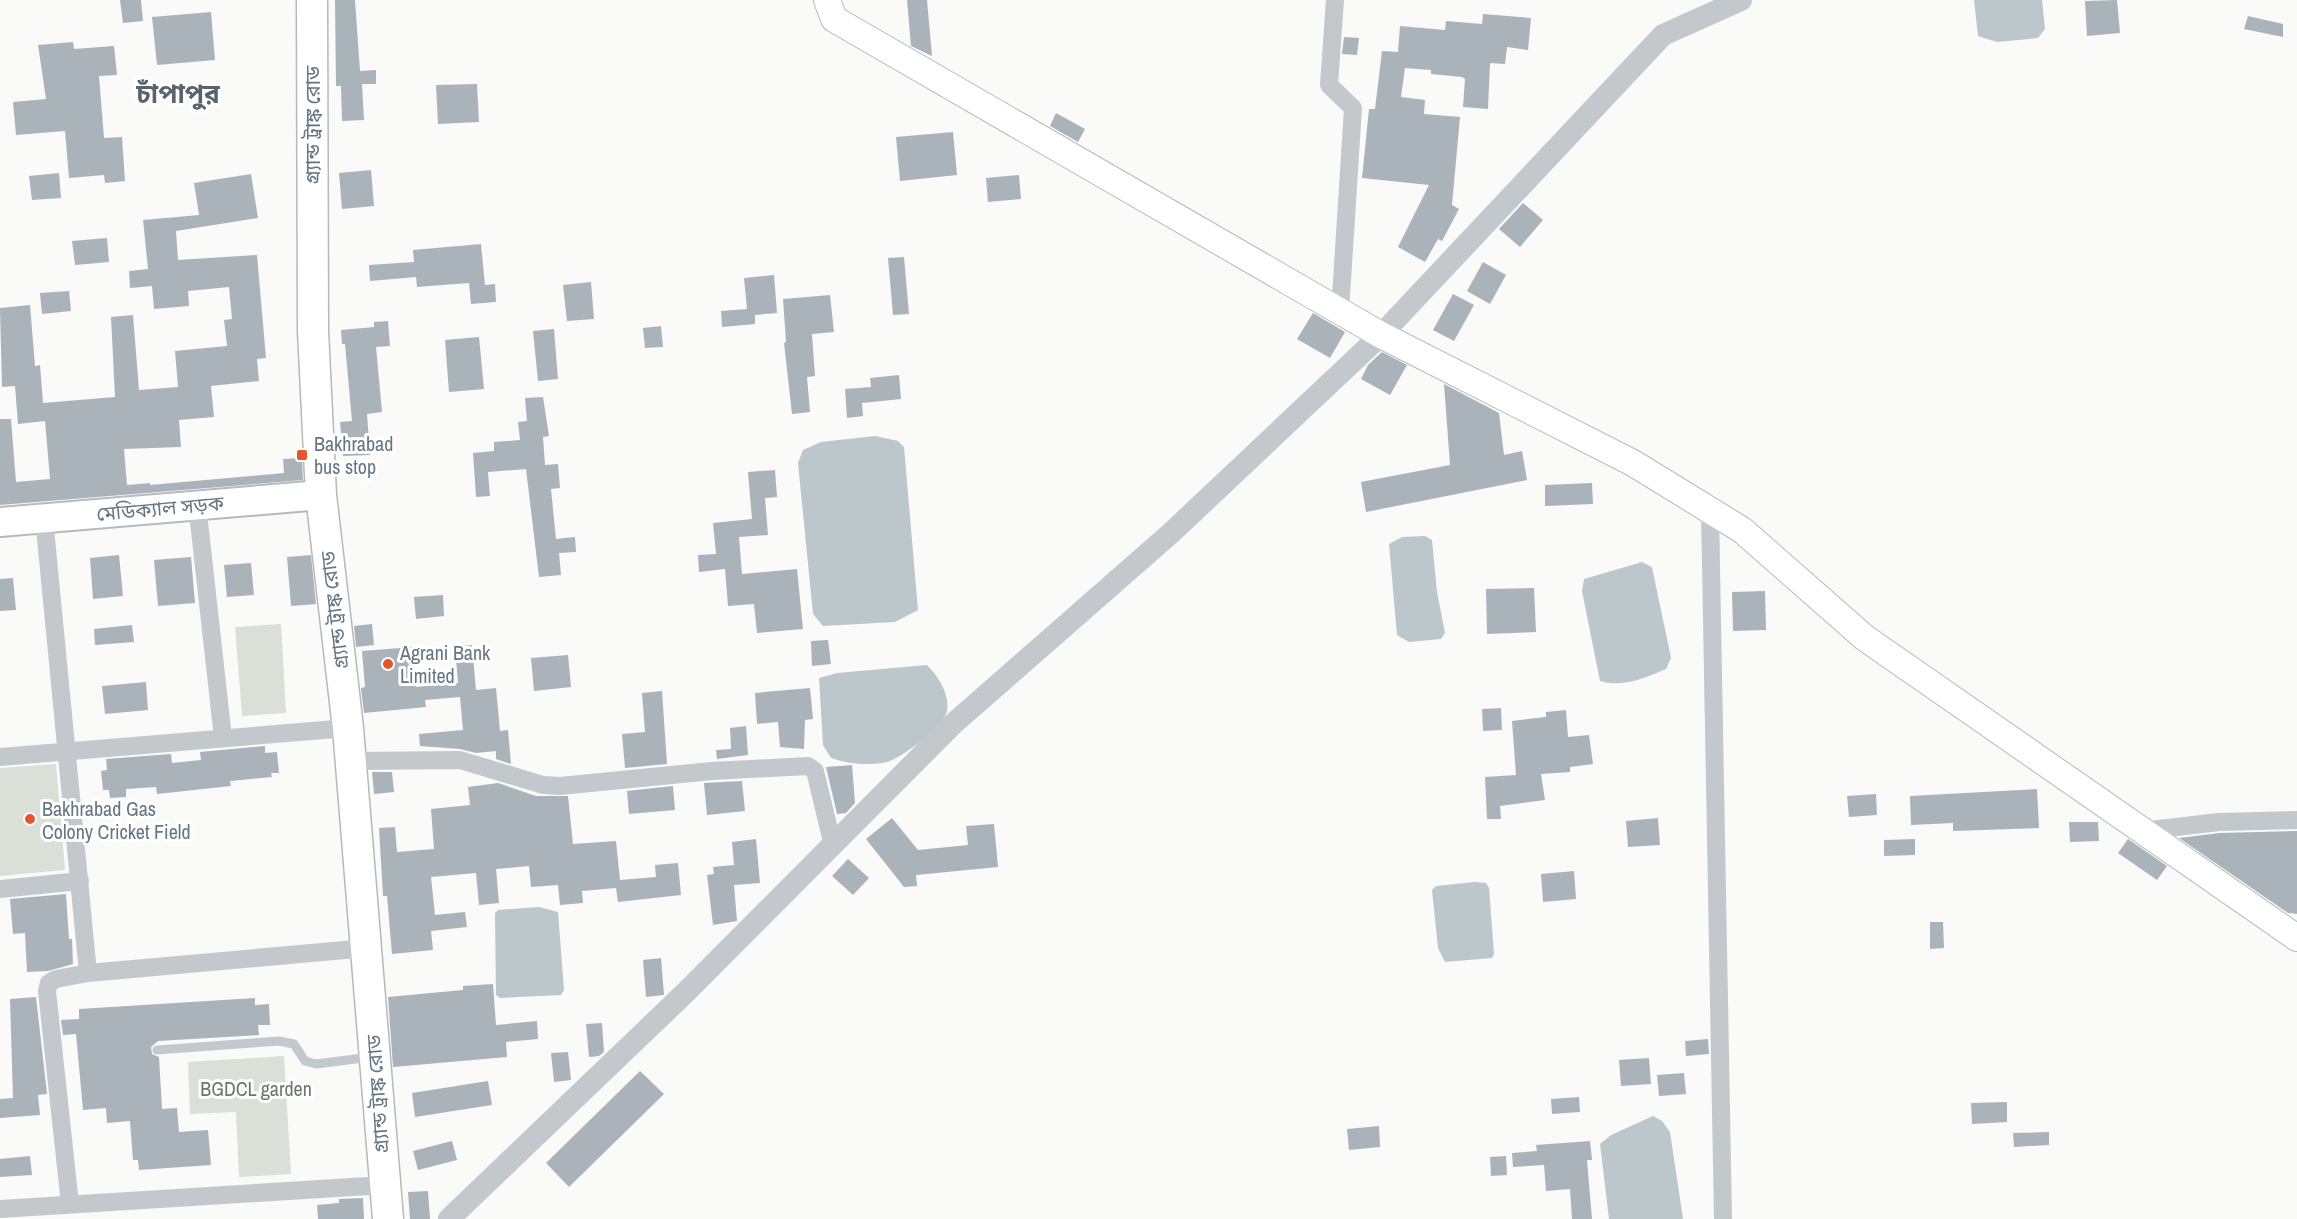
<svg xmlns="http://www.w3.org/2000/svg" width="2297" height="1219" font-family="'Archivo Narrow','Noto Sans Bengali',sans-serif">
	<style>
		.green { fill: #dadfd7 }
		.water { fill: #bbc7cb }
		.building { fill: #aab3b9 }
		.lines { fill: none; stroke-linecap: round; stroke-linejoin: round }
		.secondary-casing { stroke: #b3babf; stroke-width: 28 }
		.primary-casing { stroke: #b5babe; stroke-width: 32 }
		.trunk-casing { stroke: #b4b9bd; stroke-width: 33 }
		.service { stroke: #c3c8cc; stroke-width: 9 }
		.minor { stroke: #c3c8cc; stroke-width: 18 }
		.tertiary { stroke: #c3c8cc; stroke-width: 22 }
		.secondary { stroke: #fff; stroke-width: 26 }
		.primary { stroke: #fff; stroke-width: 28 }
		.trunk { stroke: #fff; stroke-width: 30 }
		.poi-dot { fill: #e4572e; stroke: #fff; stroke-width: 2 }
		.labels { text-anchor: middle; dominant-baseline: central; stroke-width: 6; stroke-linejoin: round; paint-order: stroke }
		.street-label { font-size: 20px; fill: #657683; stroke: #fff }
		.poi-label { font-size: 20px; fill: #657683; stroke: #fff; text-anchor: start }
		.park-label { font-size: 20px; fill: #687a64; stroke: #fff }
		.district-label { font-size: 26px; font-weight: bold; fill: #57646e; stroke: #fff }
	</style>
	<rect width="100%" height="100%" fill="#fafaf8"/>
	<path class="green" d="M281,624L286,713L242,716L235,627Z
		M56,764L65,870L0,876V768Z
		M284,1056L291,1174L239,1177L236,1112L190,1114L188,1062Z"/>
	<path class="water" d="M1974,0H2042L2045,29L2038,38L1997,42L1978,36Z
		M875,436L898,441L904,447L918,610L895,622L823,626L813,614L798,463L803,450L821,442Z
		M1425,536L1432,540L1437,592L1445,633L1441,639L1409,642L1397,635L1389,544L1402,537Z
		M1642,562L1652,567L1671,658L1666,669C1645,678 1622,688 1600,681L1582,591L1584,579Z
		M927,665C938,676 950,694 947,711C944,726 902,758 887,762C869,766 848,764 831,758L823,745L819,678L837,673Z
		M1475,882L1486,883L1489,888L1494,954L1492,958L1445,962L1438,948L1432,890L1436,886Z
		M539,907L558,912L564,990L561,995L500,998L496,995L495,913L498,910Z
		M1653,1116L1662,1121L1670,1132L1683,1219H1609L1600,1144L1611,1135Z"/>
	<path class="building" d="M120,0H141L143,21L123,23Z
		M335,0H355L360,71L376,70V84H362L364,120L342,121L341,86H336Z
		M907,0H927L932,56L911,46Z
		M2117,0L2120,33L2087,36L2085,1Z
		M211,12L215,60L157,65L152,17Z
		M1483,14L1531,18L1528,50L1507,47L1505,64L1490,63L1488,109L1463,107L1465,79L1462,77L1431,74V70L1405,68L1401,97L1425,100L1424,114L1460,117L1452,205L1459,209L1442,241L1438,239L1425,262L1398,247L1429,185L1362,178L1369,109H1375L1382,51L1398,52L1400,26L1445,30L1446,21L1482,24Z
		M2248,16L2283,24V37L2244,29Z
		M1344,37L1359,38L1357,55L1342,54Z
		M73,42L74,49L114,46L117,75L99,76L104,138L122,137L125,181L105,183L104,175L69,178L65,131L16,135L13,102L46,99L38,45Z
		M477,84L479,122L438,124L436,85Z
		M1056,113L1085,129L1078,142L1050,126Z
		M953,132L957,175L900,181L896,137Z
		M371,170L374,206L342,209L339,173Z
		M59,173L61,198L32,200L29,176Z
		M251,174L258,218L176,231L178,260L257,255L266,358L257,359L259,381L211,386L214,417L179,420L181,447L124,449L127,485L150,483V485L284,473L283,459L302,458L303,480L0,505V419H11L16,482L50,479L45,421L18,424L15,386L2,387L0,308L30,305L35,366L40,365L43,403L115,397L111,317L133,315L139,390L178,387L175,351L227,346L224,320L232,319L229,287L188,291L189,306L154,309L152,286L130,288L129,271L148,269L143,220L199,215L194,183Z
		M1019,175L1021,199L988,202L986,178Z
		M1523,203L1543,220L1520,247L1499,229Z
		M107,238L109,262L75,265L72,241Z
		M481,244L485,285L495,284L496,302L471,304L469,283L417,287L416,277L370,281L369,265L414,262L413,250Z
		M904,257L909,314L893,315L888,258Z
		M1483,262L1506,275L1490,304L1467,291Z
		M774,275L777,313L755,315V324L722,327L721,311L747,309L744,278Z
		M591,282L594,319L567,321L563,285Z
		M69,291L71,311L42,314L40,293Z
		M1453,294L1474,305L1454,341L1433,330Z
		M830,295L834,332L812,334L815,376L807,377L810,412L792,414L784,343L786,342L783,299Z
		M1313,313L1345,332L1330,358L1297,339Z
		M388,321L390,346L376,347L382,412L367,414L370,455L343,456L340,422L352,421L345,344H342L341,330L374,327V322Z
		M661,326L663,347L645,348L643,328Z
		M554,329L558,379L538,381L533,331Z
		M479,337L484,389L449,392L445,340Z
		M1382,352L1407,365L1390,395L1361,379L1368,365Z
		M899,375L901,399L862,403L863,416L847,418L845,389L871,387L870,378Z
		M1444,384L1499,413L1504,455L1522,451L1527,480L1366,512L1361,482L1450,465Z
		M543,397L549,436L543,437L545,465L558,464L560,488L551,489L556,539L575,537L576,552L559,553L561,575L539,577L526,469L488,472L490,496L476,497L473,453L494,451V442L520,440L518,422L527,421L525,398Z
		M775,470L777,497L765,498L768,535L739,537L742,574L797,569L803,629L757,633L754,604L728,606L725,569L699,572L698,555L716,554L713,523L752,519L748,472Z
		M1592,483L1593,504L1545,506V485Z
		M119,555L123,596L93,599L90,558Z
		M311,555L316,604L291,606L287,557Z
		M191,557L195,603L158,606L154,560Z
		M251,563L254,595L227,597L224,565Z
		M13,578L16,610L0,611V579Z
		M1534,588L1536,632L1487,634L1486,589Z
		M1765,591L1766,630L1733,631L1732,592Z
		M443,595L444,616L416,619L414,597Z
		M372,624L374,645L356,647L354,626Z
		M132,625L134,642L95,645L94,629Z
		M828,640L831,664L812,666L811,641Z
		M472,645L476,690L496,688L500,731L508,730L511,764L496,759V751L476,753L460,749L420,746L419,734L463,730L460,697L425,700L426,707L364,713L361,688L365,687L362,651L413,647L416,687L458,683L455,647Z
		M568,655L571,687L534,691L531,658Z
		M146,682L148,710L105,714L102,686Z
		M810,688L813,719L805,720L804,749L780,747L778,722L757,724L755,693Z
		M662,691L667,764L625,768L622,734L645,732L642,693Z
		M1501,708L1502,730L1483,731L1482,709Z
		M1566,710L1568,737L1589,735L1593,764L1570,767V772L1541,774L1545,800L1500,806L1501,819H1487L1485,777L1516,775L1512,721L1546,717V712Z
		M746,726L748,755L717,759L716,750L731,749L730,728Z
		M265,746V753L277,752L279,773H271L272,777L230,781L231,786L157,794L156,787L126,789V797L110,798L109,790H103L101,771L107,770L106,759L171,754L172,763L201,760L200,752Z
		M852,765L855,803L846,813L837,814L826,767Z
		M372,772H392L394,792L374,794Z
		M742,781L745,811L707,815L704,783Z
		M498,783L536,796H568L573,844L616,841L620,880L656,877L655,865L678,863L681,895L618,902L616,888L582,891L583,903L560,905L558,885L531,887L529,866L496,869L499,903L479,905L476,873L431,877L435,915L465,912L467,927L431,931L433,950L392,954L387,896H383L379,828L395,827L397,852L434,849L431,809L470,805L468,787Z
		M673,786L675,810L629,814L627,791Z
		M2037,789L2039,828L1953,831V823L1911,825L1910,796Z
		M1876,794L1877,815L1849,817L1847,796Z
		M892,818L918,850L968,845L966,826L994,824L998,867L916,875L917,886L904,887L866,839Z
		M1658,818L1660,845L1628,847L1626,821Z
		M2069,822H2098L2099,841L2070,842Z
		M2297,831V914L2288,913L2179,838L2220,833Z
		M756,839L760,883L734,885L737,921L713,925L707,875L714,874L713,867L734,865L732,842Z
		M1915,839V855L1884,856V840Z
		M2128,839L2167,866L2157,880L2118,853Z
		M848,859L869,878L853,895L832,876Z
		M1574,871L1576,899L1543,902L1541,874Z
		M66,894L69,939H72L73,964L48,971L27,972L25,933L13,934L10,899Z
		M1930,922H1943L1944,948L1930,949Z
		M661,958L664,995L646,997L643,960Z
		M493,984L496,1025L537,1021L538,1039L506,1042L507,1057L393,1067L388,997L463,990V986Z
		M36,997L47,1094L38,1095L40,1115L0,1118V1099L13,1098L10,999Z
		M255,998V1005L269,1004L270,1025H258L259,1035L158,1041L151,1047L152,1054L159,1057L162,1109L177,1108L179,1132L208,1130L211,1165L139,1170L138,1160H133L130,1121L107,1123L106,1108L83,1110L76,1034L63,1035L61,1020L79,1019V1009Z
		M602,1023L604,1052L599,1056L589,1057L586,1024Z
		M1708,1039L1709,1054L1686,1056L1685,1041Z
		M568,1052L571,1080L554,1082L551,1053Z
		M1649,1058L1651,1084L1621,1086L1619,1060Z
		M640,1071L664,1094L569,1187L546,1163Z
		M1684,1073L1686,1094L1659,1096L1657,1075Z
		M488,1081L492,1105L415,1117L412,1093Z
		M1579,1097L1580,1112L1552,1114L1551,1099Z
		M2007,1102V1122L1972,1124L1971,1103Z
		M1379,1126L1380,1147L1349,1150L1347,1129Z
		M2049,1132V1145L2014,1147L2013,1133Z
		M452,1141L457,1160L418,1170L413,1151Z
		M1590,1141L1592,1160H1587L1592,1219H1572L1570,1189L1546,1191L1544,1165L1513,1167L1512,1153L1537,1151L1536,1145Z
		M30,1156L32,1175L0,1177V1159Z
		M1506,1156L1507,1175L1491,1176L1490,1157Z
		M428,1191L430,1219H410L408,1192Z
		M363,1198L364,1219H318L317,1205L339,1203V1199Z"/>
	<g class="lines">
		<g class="secondary-casing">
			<path id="secondary" d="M827,0L834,19L1381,335L1633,463L1742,530L1865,638L2297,938"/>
		</g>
		<g class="primary-casing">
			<path id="primary" d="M0,522L321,495"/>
		</g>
		<g class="trunk-casing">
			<path id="trunk" d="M312,0L313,331L321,495L348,728L388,1219"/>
		</g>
		<path class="service" d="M157,1050L279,1041L294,1044L305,1061L316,1064L371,1057"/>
		<path class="minor" d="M1335,0L1329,85L1353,108L1340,312
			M197,504L223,738
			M1710,511L1723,1219
			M44,518L88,973L367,948
			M0,757L348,728
			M351,761L460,760L543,785L560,786L712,771L808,766L815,771L833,846
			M2142,831L2219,822L2297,820
			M0,889L80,881
			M70,1204L47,991L49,983L56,979L88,973
			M0,1209L384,1185"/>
		<path class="tertiary" d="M449,1219L686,992L953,724L1171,533L1381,335L1663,35L1741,0"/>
		<use href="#secondary" class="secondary"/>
		<use href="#primary" class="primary"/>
		<use href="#trunk" class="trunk"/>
	</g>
	<g class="poi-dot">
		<rect x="296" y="449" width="12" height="12" rx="3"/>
		<circle cx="388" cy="664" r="6"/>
		<circle cx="30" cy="819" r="6"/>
	</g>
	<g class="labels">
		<g class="street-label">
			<text transform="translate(312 125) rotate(-90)">গ্র্যান্ড ট্রাঙ্ক রোড</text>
			<text transform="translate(160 508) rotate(-5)">মেডিক্যাল সড়ক</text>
			<text transform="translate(334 610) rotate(-97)">গ্র্যান্ড ট্রাঙ্ক রোড</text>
			<text transform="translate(377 1094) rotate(-94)">গ্র্যান্ড ট্রাঙ্ক রোড</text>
		</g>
		<g class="poi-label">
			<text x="314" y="443">Bakhrabad<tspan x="314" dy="23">bus stop</tspan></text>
			<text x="400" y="652">Agrani Bank<tspan x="400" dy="23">Limited</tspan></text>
			<text x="42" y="808">Bakhrabad Gas<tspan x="42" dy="23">Colony Cricket Field</tspan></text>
		</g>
		<g class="park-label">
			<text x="256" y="1088">BGDCL garden</text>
		</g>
		<g class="district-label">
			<text x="178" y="93">চাঁপাপুর</text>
		</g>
	</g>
</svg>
